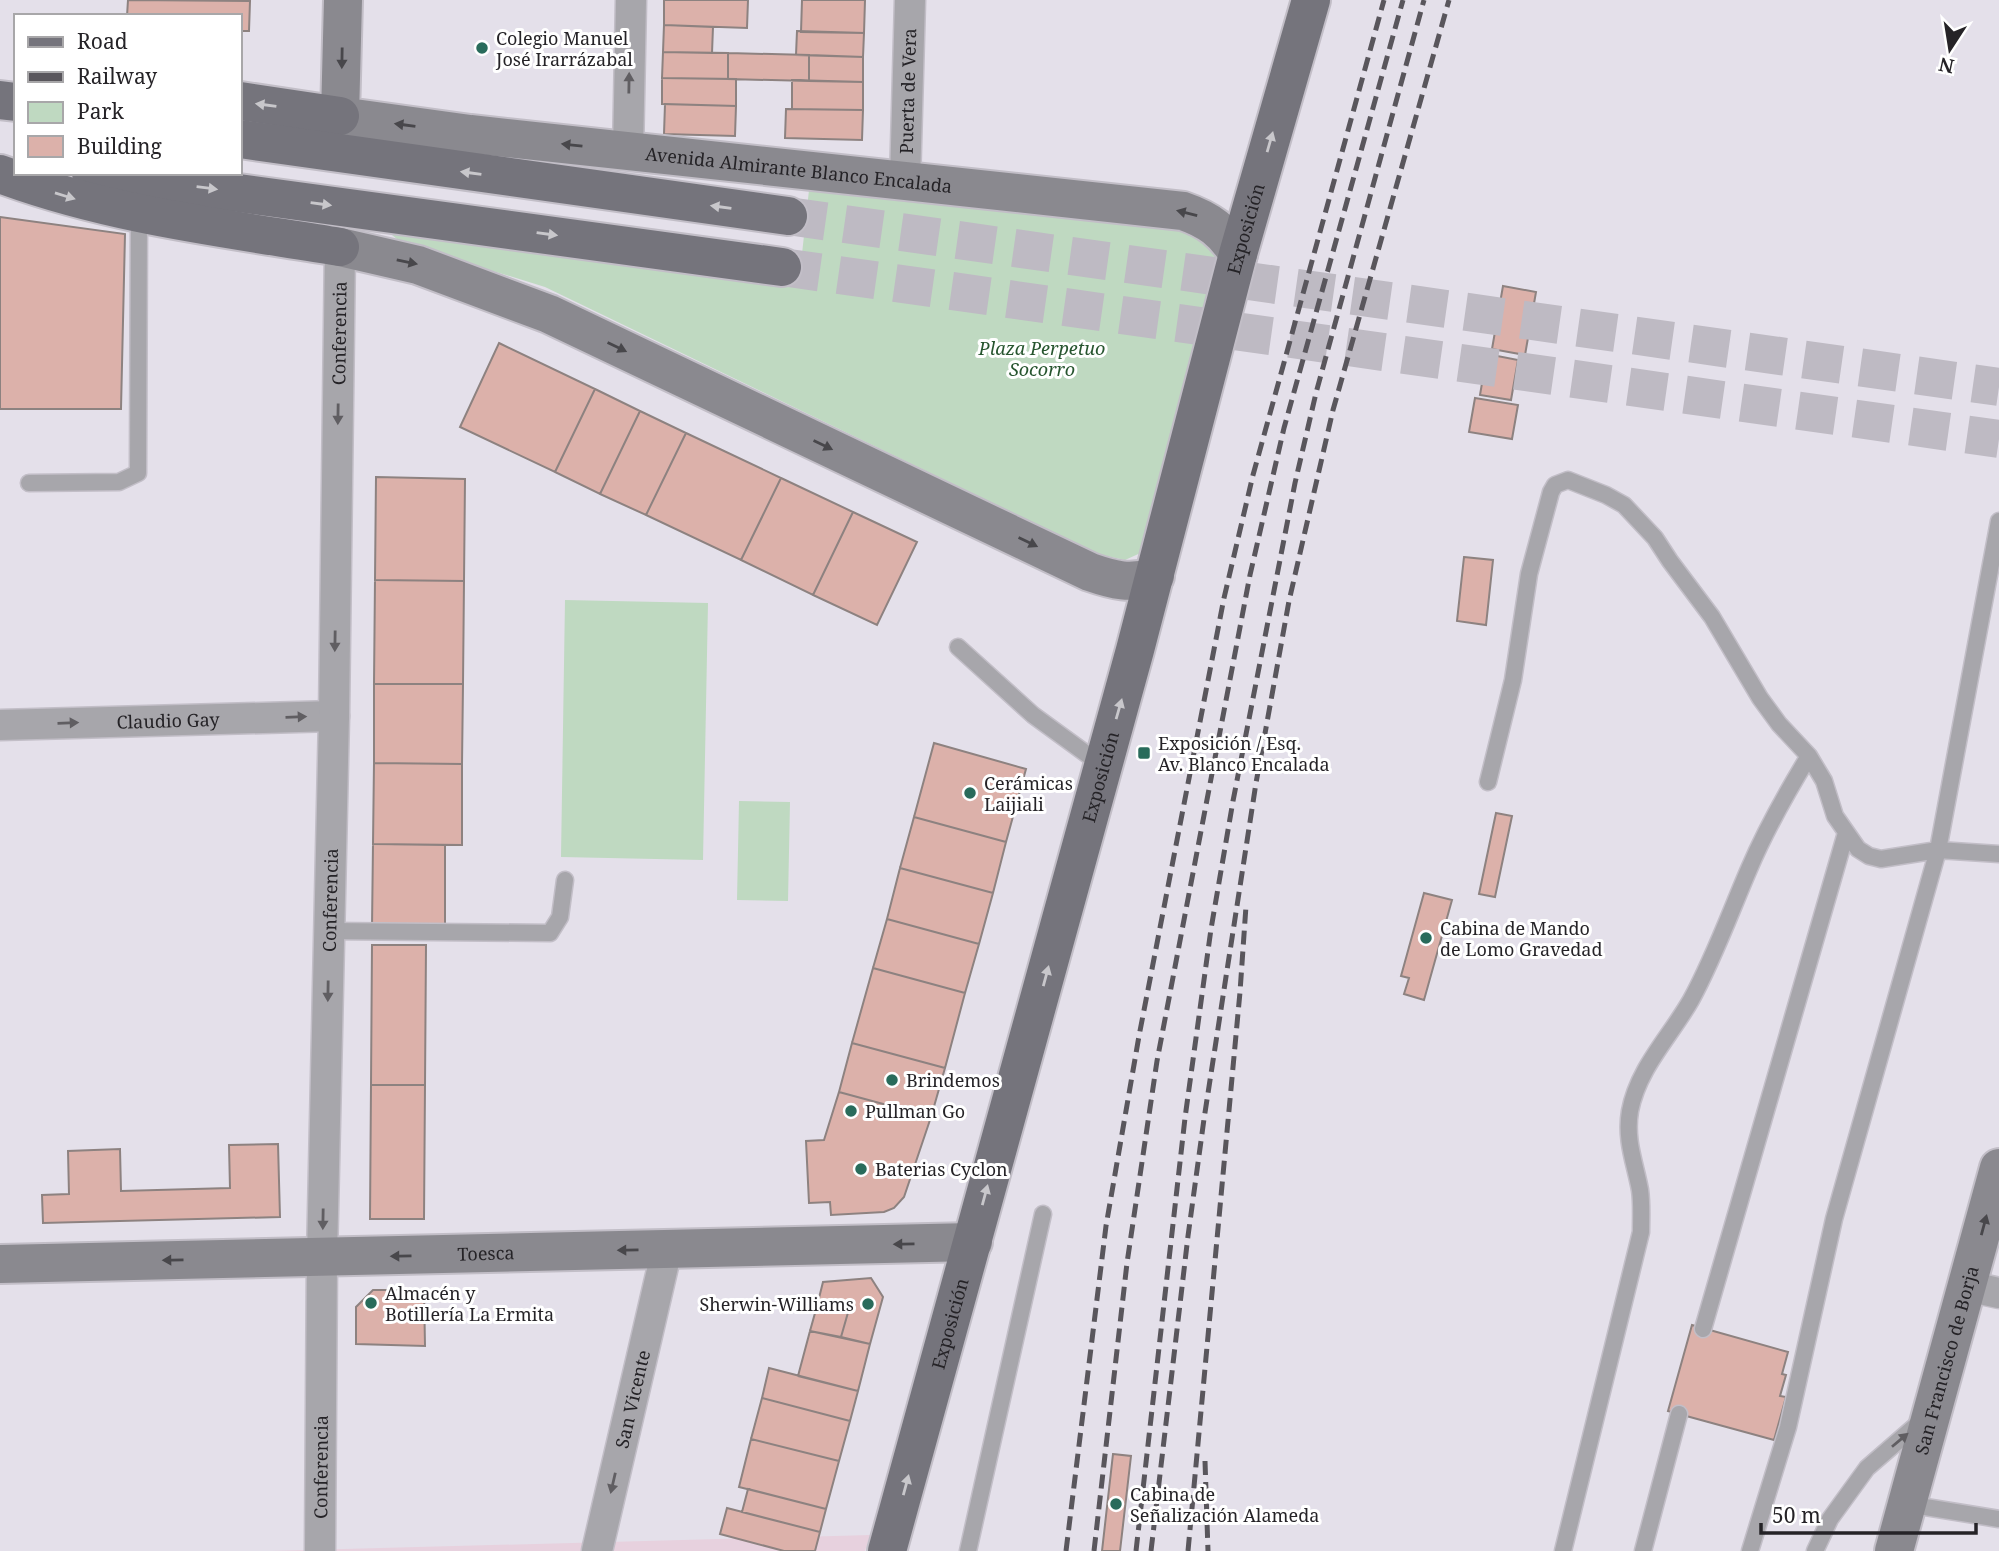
<svg xmlns="http://www.w3.org/2000/svg" width="1999" height="1551" font-family="'Noto Serif',serif">
	<style>
		.commercial { fill: #e7d1de }
		.green { fill: #bfd9c1 }
		.building { fill: #dcb1aa; stroke: #8d8280; stroke-width: 2 }
		.lines { fill: none; stroke-linecap: round; stroke-linejoin: round }
		.primary-tunnel { stroke: #bebac3; stroke-width: 38; stroke-dasharray: 38 19; stroke-linecap: butt }
		.lane-casing { stroke: #c2bec7; stroke-width: 19 }
		.street-casing { stroke: #c2bec7; stroke-width: 33 }
		.secondary-casing { stroke: #c2bec7; stroke-width: 42 }
		.primary-casing { stroke: #c2bec7; stroke-width: 42 }
		.lane { stroke: #a7a6ab; stroke-width: 16 }
		.street { stroke: #a7a6ab; stroke-width: 30 }
		.secondary { stroke: #8a898f; stroke-width: 38 }
		.primary { stroke: #75747c; stroke-width: 38 }
		.rail { stroke: #59565c; stroke-width: 5; stroke-dasharray: 14 7; stroke-linecap: butt }
		.oneway { fill: #48474b }
		.oneway2 { fill: #605e62 }
		.oneway3 { fill: #c8c7cb }
		.poi-dot { fill: #296b5b; stroke: #fff; stroke-width: 2.5 }
		.labels { text-anchor: middle; dominant-baseline: central; stroke-width: 6; stroke-linejoin: round; paint-order: stroke }
		.poi-label { font-size: 18px; fill: #252327; stroke: #fff; text-anchor: start }
		.street-label { font-size: 18px; fill: #252327; stroke: #fff }
		.park-label { font-size: 18px; font-style: italic; fill: #27552f; stroke: #fff }
	</style>
	<rect width="100%" height="100%" fill="#e4e0ea"/>
	<path class="commercial" d="M870,1535L865,1551H269Z"/>
	<path class="green" d="M810,181L1195,222L1221,252L1145,551L1125,560L1098,554L545,287L402,243L387,231L799,281Z
		M565,600L708,603L703,860L561,857Z
		M739,801L790,802L788,901L737,900Z"/>
	<path class="building" d="M128,0L250,1L249,31H240V16H127Z
		M664,0H748L747,28L664,25Z
		M802,0H865L864,33L801,32Z
		M664,25L713,27L712,53L663,52Z
		M797,31L864,33L863,57L796,55Z
		M663,52L728,53V79L662,78Z
		M728,53L809,55V81L728,79Z
		M809,55L863,57V82L809,81Z
		M662,78L736,79V106L662,104Z
		M792,80L863,82V110L792,109Z
		M665,104L736,106L735,136L664,134Z
		M786,109L863,110L862,140L785,138Z
		M0,217L125,234L121,409H0Z
		M1503,286L1536,292L1525,355L1492,349Z
		M499,343L595,389L555,472L460,427Z
		M1487,354L1518,360L1511,400L1480,395Z
		M595,389L640,411L600,494L555,472Z
		M1475,398L1518,405L1512,439L1469,432Z
		M640,411L686,433L646,515L600,494Z
		M686,433L781,478L741,560L646,515Z
		M376,477L465,479L464,581L375,580Z
		M781,478L853,512L813,595L741,560Z
		M853,512L917,542L877,625L813,595Z
		M1464,557L1493,560L1486,625L1457,621Z
		M375,580L464,581L463,684H374Z
		M374,684H463L462,764L374,763Z
		M934,743L1026,769L1006,842L914,817Z
		M374,763L462,764V845L373,844Z
		M1496,813L1512,816L1495,897L1479,894Z
		M914,817L1006,842L993,893L900,868Z
		M373,844L445,845V928L372,927Z
		M900,868L993,893L979,944L887,919Z
		M1424,893L1452,900L1424,1000L1404,994L1409,978L1401,976Z
		M887,919L979,944L965,993L873,968Z
		M372,945H426L425,1085H371Z
		M873,968L965,993L945,1068L852,1043Z
		M852,1043L945,1068L931,1117L839,1092Z
		M371,1085H425L424,1219H370Z
		M839,1092L931,1117L904,1197L894,1208L884,1212L831,1215L830,1202L809,1203L806,1141L824,1140Z
		M278,1144L280,1217L43,1223L42,1195L69,1194L68,1151L120,1149L121,1191L230,1188L229,1145Z
		M871,1278L883,1297L870,1344L841,1337L851,1302L817,1306L823,1282Z
		M373,1290H424L425,1346L356,1344V1307Z
		M851,1302L841,1337L810,1331L817,1306Z
		M1692,1325L1788,1352L1782,1374L1786,1375L1780,1396L1786,1397L1774,1440L1668,1411Z
		M810,1331L870,1344L858,1391L798,1376Z
		M769,1368L858,1391L850,1421L762,1398Z
		M762,1398L850,1421L839,1461L751,1439Z
		M751,1439L839,1461L826,1509L739,1487Z
		M1113,1454L1131,1456L1120,1551H1102Z
		M748,1489L826,1509L820,1532L742,1512Z
		M727,1508L820,1532L815,1551H784L720,1534Z"/>
	<g class="lines">
		<path class="primary-tunnel" d="M788,216L1999,387
			M782,267L1999,439"/>
		<g class="lane-casing">
			<path id="lane" d="M29,483L119,482L138,473L139,214
				M958,647L1033,715L1103,766
				M1488,782L1513,680L1529,574L1551,492L1555,485L1568,480L1606,495L1624,505L1655,538L1670,561L1712,617L1760,698L1779,724L1809,756L1824,781L1835,816L1858,849L1869,856L1881,859L1938,850L1999,854
				M330,931L550,933L560,917L565,880
				M1703,1329L1846,833
				M1907,1504L1999,1519
				M968,1551L1043,1214
				M1563,1551L1641,1232C1641,1218 1642,1204 1640,1190C1635,1163 1625,1140 1630,1111C1638,1068 1670,1037 1691,1000C1714,958 1730,913 1749,869C1766,829 1787,792 1809,756
				M1643,1551L1679,1414
				M1750,1551L1788,1427L1834,1219L1938,850L1999,521
				M1815,1551L1830,1519L1867,1468L1920,1422"/>
		</g>
		<g class="street-casing">
			<g id="street">
				<path d="M628,152L631,0"/>
				<path id="s1" d="M905,182L910,0"/>
				<path id="s2" d="M0,725L334,716"/>
				<path d="M1967,1286L1999,1293"/>
				<path id="s3" d="M320,1551L322,1257L334,716L340,247"/>
				<path id="s4" d="M597,1551L667,1249"/>
			</g>
		</g>
		<g class="secondary-casing">
			<g id="secondary">
				<path id="s5" d="M343,0L340,116L470,134L1183,211C1209,220 1224,231 1238,254"/>
				<path d="M340,247L418,265L549,314L1090,572C1113,580 1131,585 1155,576"/>
				<path id="s6" d="M0,1264L973,1242"/>
				<path id="s7" d="M1894,1551L1999,1168"/>
			</g>
		</g>
		<g class="primary-casing">
			<g id="primary">
				<path d="M0,100L16,102"/>
				<path d="M240,101L340,116"/>
				<path d="M240,139L788,216"/>
				<path d="M91,173L782,267"/>
				<path d="M0,174C110,215 224,228 340,247"/>
				<path id="s8" d="M887,1551L1135,650L1238,254L1311,0"/>
			</g>
		</g>
		<use href="#lane" class="lane"/>
		<use href="#street" class="street"/>
		<use href="#secondary" class="secondary"/>
		<use href="#primary" class="primary"/>
		<path class="rail" d="M1205,1461L1208,1551
			M1066,1551L1106,1226L1139,1036L1224,598L1253,475L1384,0
			M1094,1551L1127,1263L1157,1061L1250,575L1284,428L1403,0
			M1136,1551L1185,1118L1211,929L1233,801L1295,483L1316,393L1424,0
			M1151,1551L1188,1236L1204,1119L1256,783L1289,601L1333,410L1449,0
			M1188,1551L1240,992L1246,906"/>
	</g>
	<defs><path id="oneway-solid" d="M-6-.8H1V-3.2L6.5 0L1 3.2V.8H-6Z" transform="scale(1.75)"/></defs>
	<g class="oneway">
		<use href="#oneway-solid" transform="translate(342 58) rotate(91)"/>
		<use href="#oneway-solid" transform="translate(405 125) rotate(-172)"/>
		<use href="#oneway-solid" transform="translate(572 145) rotate(-174)"/>
		<use href="#oneway-solid" transform="translate(1187 213) rotate(-166)"/>
		<use href="#oneway-solid" transform="translate(407 262) rotate(12)"/>
		<use href="#oneway-solid" transform="translate(617 347) rotate(26)"/>
		<use href="#oneway-solid" transform="translate(823 445) rotate(26)"/>
		<use href="#oneway-solid" transform="translate(1028 542) rotate(26)"/>
		<use href="#oneway-solid" transform="translate(1984 1225) rotate(-75)"/>
		<use href="#oneway-solid" transform="translate(904 1244) rotate(179)"/>
		<use href="#oneway-solid" transform="translate(628 1250) rotate(179)"/>
		<use href="#oneway-solid" transform="translate(401 1256) rotate(179)"/>
		<use href="#oneway-solid" transform="translate(173 1260) rotate(179)"/>
	</g>
	<g class="oneway2">
		<use href="#oneway-solid" transform="translate(629 83) rotate(-89)"/>
		<use href="#oneway-solid" transform="translate(338 414) rotate(91)"/>
		<use href="#oneway-solid" transform="translate(335 641) rotate(91)"/>
		<use href="#oneway-solid" transform="translate(296 717) rotate(-2)"/>
		<use href="#oneway-solid" transform="translate(68 723) rotate(-2)"/>
		<use href="#oneway-solid" transform="translate(328 991) rotate(91)"/>
		<use href="#oneway-solid" transform="translate(323 1219) rotate(91)"/>
		<use href="#oneway-solid" transform="translate(1900 1440) rotate(-40)"/>
		<use href="#oneway-solid" transform="translate(613 1483) rotate(103)"/>
	</g>
	<g class="oneway3">
		<use href="#oneway-solid" transform="translate(266 105) rotate(-172)"/>
		<use href="#oneway-solid" transform="translate(1270 142) rotate(-74)"/>
		<use href="#oneway-solid" transform="translate(471 173) rotate(-172)"/>
		<use href="#oneway-solid" transform="translate(207 188) rotate(7)"/>
		<use href="#oneway-solid" transform="translate(65 196) rotate(17)"/>
		<use href="#oneway-solid" transform="translate(321 204) rotate(8)"/>
		<use href="#oneway-solid" transform="translate(721 207) rotate(-172)"/>
		<use href="#oneway-solid" transform="translate(547 234) rotate(8)"/>
		<use href="#oneway-solid" transform="translate(1119 709) rotate(-74)"/>
		<use href="#oneway-solid" transform="translate(1046 976) rotate(-75)"/>
		<use href="#oneway-solid" transform="translate(985 1195) rotate(-75)"/>
		<use href="#oneway-solid" transform="translate(906 1485) rotate(-75)"/>
	</g>
	<g class="poi-dot">
		<circle cx="482" cy="48" r="7"/>
		<rect x="1137" y="746" width="14" height="14" rx="3.5"/>
		<circle cx="970" cy="793" r="7"/>
		<circle cx="1426" cy="938" r="7"/>
		<circle cx="892" cy="1080" r="7"/>
		<circle cx="851" cy="1111" r="7"/>
		<circle cx="861" cy="1169" r="7"/>
		<circle cx="371" cy="1303" r="7"/>
		<circle cx="868" cy="1304" r="7"/>
		<circle cx="1116" cy="1504" r="7"/>
	</g>
	<g class="labels">
		<g class="poi-label">
			<text x="496" y="38">Colegio Manuel<tspan x="496" dy="21">José Irarrázabal</tspan></text>
			<text x="1158" y="743">Exposición / Esq.<tspan x="1158" dy="21">Av. Blanco Encalada</tspan></text>
			<text x="984" y="783">Cerámicas<tspan x="984" dy="21">Laijiali</tspan></text>
			<text x="1440" y="928">Cabina de Mando<tspan x="1440" dy="21">de Lomo Gravedad</tspan></text>
			<text x="906" y="1080">Brindemos</text>
			<text x="865" y="1111">Pullman Go</text>
			<text x="875" y="1169">Baterias Cyclon</text>
			<text x="385" y="1293">Almacén y<tspan x="385" dy="21">Botillería La Ermita</tspan></text>
			<text x="854" y="1304" text-anchor="end">Sherwin-Williams</text>
			<text x="1130" y="1494">Cabina de<tspan x="1130" dy="21">Señalización Alameda</tspan></text>
		</g>
		<g class="street-label">
			<text stroke="none"><textPath href="#s1" startOffset="91">Puerta de Vera</textPath></text>
			<text stroke="none"><textPath href="#s5" startOffset="578">Avenida Almirante Blanco Encalada</textPath></text>
			<text stroke="none"><textPath href="#s8" startOffset="1370">Exposición</textPath></text>
			<text stroke="none"><textPath href="#s3" startOffset="1218">Conferencia</textPath></text>
			<text stroke="none"><textPath href="#s2" startOffset="168">Claudio Gay</textPath></text>
			<text stroke="none"><textPath href="#s8" startOffset="803">Exposición</textPath></text>
			<text stroke="none"><textPath href="#s3" startOffset="651">Conferencia</textPath></text>
			<text stroke="none"><textPath href="#s6" startOffset="486">Toesca</textPath></text>
			<text stroke="none"><textPath href="#s8" startOffset="236">Exposición</textPath></text>
			<text stroke="none"><textPath href="#s7" startOffset="198">San Francisco de Borja</textPath></text>
			<text stroke="none"><textPath href="#s4" startOffset="156">San Vicente</textPath></text>
			<text stroke="none"><textPath href="#s3" startOffset="84">Conferencia</textPath></text>
		</g>
		<g class="park-label">
			<text x="1042" y="348">Plaza Perpetuo<tspan x="1042" dy="21">Socorro</tspan></text>
		</g>
	</g>
	<rect x="14" y="14" width="228" height="161" fill="#ffffff" stroke="#a8a7a9" stroke-width="2"/>
	<rect x="28" y="37" width="35" height="10" fill="#75747c" stroke="#a8a7a9" stroke-width="2"/>
	<text x="77" y="49" font-size="21" fill="#252327">Road</text>
	<rect x="28" y="72" width="35" height="10" fill="#59565c" stroke="#a8a7a9" stroke-width="2"/>
	<text x="77" y="84" font-size="21" fill="#252327">Railway</text>
	<rect x="28" y="102" width="35" height="21" fill="#bfd9c1" stroke="#a8a7a9" stroke-width="2"/>
	<text x="77" y="119" font-size="21" fill="#252327">Park</text>
	<rect x="28" y="136" width="35" height="21" fill="#dcb1aa" stroke="#a8a7a9" stroke-width="2"/>
	<text x="77" y="154" font-size="21" fill="#252327">Building</text>
	<g transform="translate(1950 49) rotate(192)" stroke="#ffffff" stroke-width="5" paint-order="stroke">
	<path d="M0-5L12 26L0 18L-12 26Z" fill="#252327"/>
	<text y="-10" font-size="19" font-weight="bold" text-anchor="middle" fill="#252327">N</text>
	</g>
	<path d="M1761 1523v10h215v-10" fill="none" stroke="#252327" stroke-width="3.5"/>
	<text x="1772" y="1523" font-size="21" fill="#252327" stroke="#ffffff" stroke-width="5" paint-order="stroke">50 m</text>
</svg>
